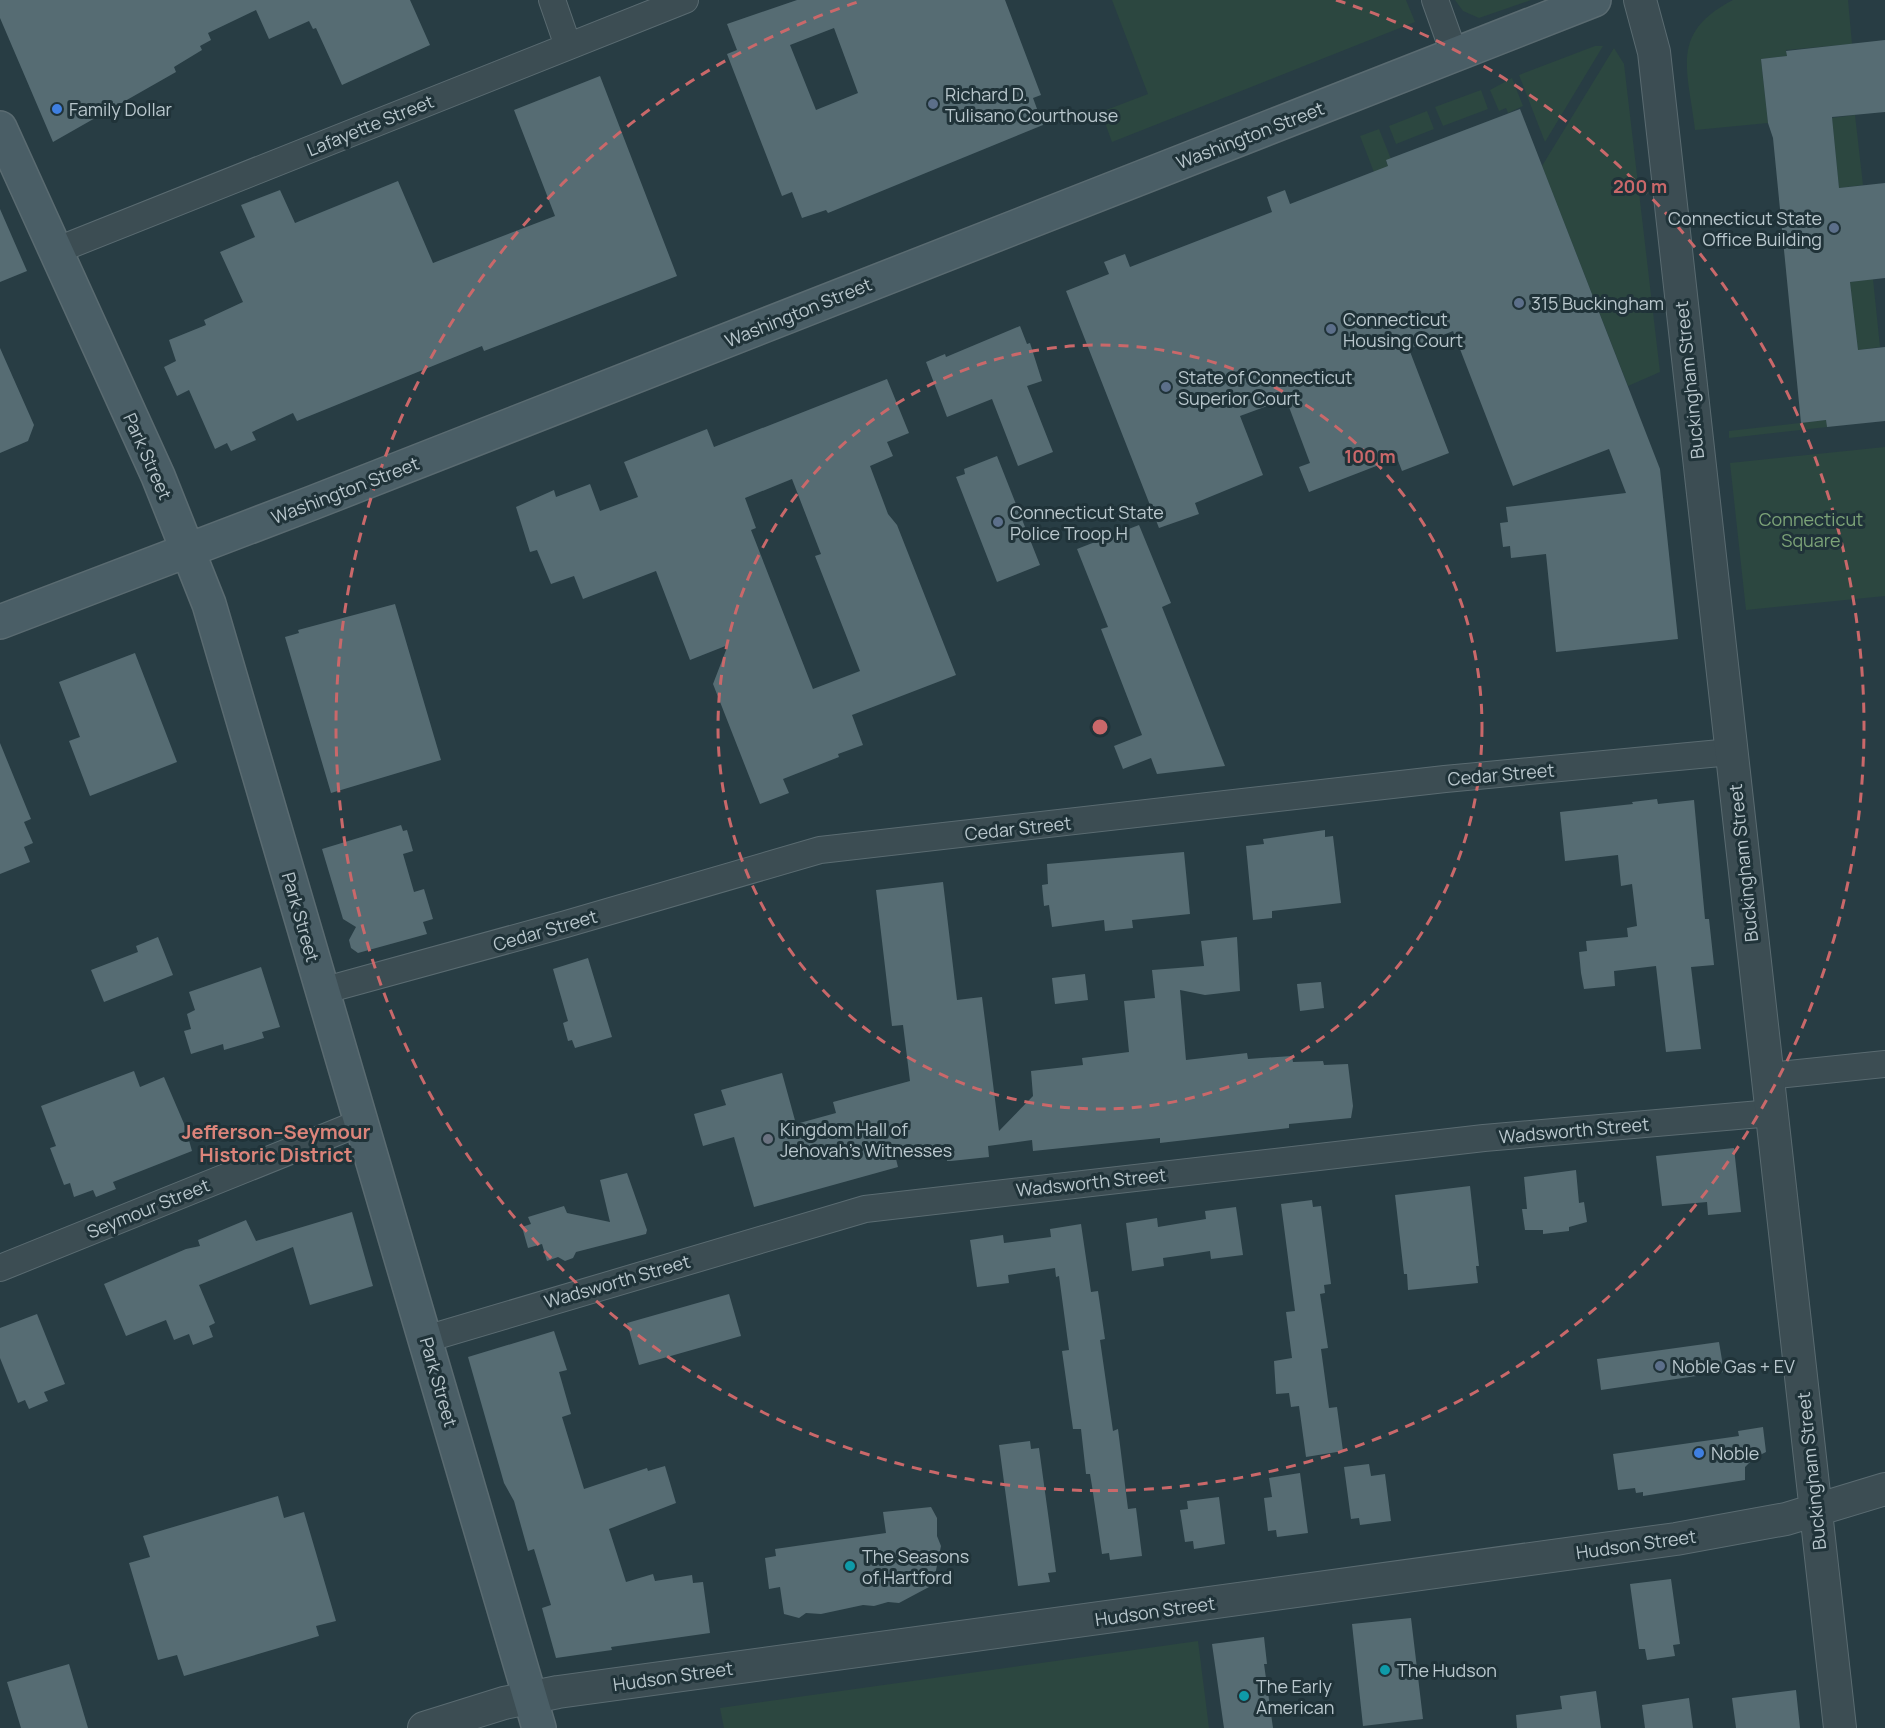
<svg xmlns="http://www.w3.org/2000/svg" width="1885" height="1728" font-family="Manrope,sans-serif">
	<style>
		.green { fill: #2c4740 }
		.building { fill: #566c73; fill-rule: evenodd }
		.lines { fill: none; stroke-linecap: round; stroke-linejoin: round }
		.minor-casing { stroke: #5a6b71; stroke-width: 28 }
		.tertiary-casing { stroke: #5a6b71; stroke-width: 34 }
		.secondary-casing { stroke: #5a6b71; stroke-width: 36 }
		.minor { stroke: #3c4d53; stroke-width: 26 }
		.tertiary { stroke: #3c4d53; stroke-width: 32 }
		.secondary { stroke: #4a5e66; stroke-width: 33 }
		.ring { fill: none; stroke: #ca686a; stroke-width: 3; stroke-dasharray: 10 8 }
		.service-dot { fill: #5c6f8a; stroke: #203339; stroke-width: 2 }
		.shop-dot { fill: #3f7fe0; stroke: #203339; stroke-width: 2 }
		.worship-dot { fill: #6b7280; stroke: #203339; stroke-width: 2 }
		.culture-dot { fill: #0f9aa8; stroke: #203339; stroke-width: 2 }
		.labels { text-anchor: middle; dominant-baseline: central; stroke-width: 6; stroke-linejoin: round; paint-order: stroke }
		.poi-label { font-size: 18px; fill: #b9c7cd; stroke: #203339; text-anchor: start }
		.street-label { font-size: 18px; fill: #b9c7cd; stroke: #203339 }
		.park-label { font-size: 18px; fill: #7ca378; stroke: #203339 }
		.neighbourhood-label { font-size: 20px; font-weight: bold; fill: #db847a; stroke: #203339 }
		.centre { fill: #ca686a; stroke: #203339; stroke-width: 3 }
		.ring-label { font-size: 18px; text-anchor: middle; font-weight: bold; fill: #ca686a; stroke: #203339; stroke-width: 6; stroke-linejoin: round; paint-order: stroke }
	</style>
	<rect width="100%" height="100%" fill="#283d44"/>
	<path class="green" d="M1112,0H1406L1415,22L1112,142L1101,112L1148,94Z
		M1455,0H1531L1479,18L1463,11Z
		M1733,0H1848L1852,44L1786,50L1787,56L1761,59L1768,123L1695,130C1688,69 1669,33 1733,0Z
		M1595,46H1603L1545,142L1519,75Z
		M1614,48L1624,64L1660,372L1628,386L1542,166Z
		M1512,78L1523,106L1508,113L1506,108L1499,111L1490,90Z
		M1481,90L1488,109L1443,126L1435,107Z
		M1427,111L1434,129L1396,144L1389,126Z
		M1855,115L1863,185L1839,188L1832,118Z
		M1379,129L1391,159L1386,161L1412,226L1391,216L1360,136Z
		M1873,279L1880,347L1858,350L1850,282Z
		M1826,420L1827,427L1729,438V431Z
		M1885,447V596L1746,610L1730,463Z
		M1198,1641L1209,1728H724L720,1708Z"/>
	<path class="building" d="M0,0H410L430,45L342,85L316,28L313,29L309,21L269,39L256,10L208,33L211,40L200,46L202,50L174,67L176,72L53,142L0,18Z
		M797,0H1005L1041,95L1033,98L1043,125L828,213L826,210L802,218L792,192L782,196L727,54L737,50L727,24ZM834,28L858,93L816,110L790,45Z
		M1885,40V112L1832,117L1839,188L1885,183V278L1850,282L1858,350L1885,347V421L1827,427L1826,420L1801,423L1773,138L1768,123L1761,59L1787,56L1786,51Z
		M600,76L677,276L484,351L482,346L297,421L293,413L252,432L256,440L231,451L227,443L215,449L189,390L177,396L164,367L176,361L169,340L206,325L204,320L243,302L220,252L255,237L241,205L280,190L295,223L398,181L433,263L555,216L514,110Z
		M1520,109L1660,469L1678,639L1556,652L1546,554L1511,558L1510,546L1503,547L1500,523L1508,522L1506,507L1626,493L1609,449L1513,486L1453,331L1409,349L1449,453L1402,471L1397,458L1309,492L1299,467L1310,463L1286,399L1240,416L1263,475L1195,503L1199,514L1159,528L1066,291L1109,274L1104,262L1125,254L1130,267L1272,212L1267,197L1285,190L1290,204L1388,166L1386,160Z
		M0,209L27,271L0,282Z
		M1020,326L1027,344L1030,343L1042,381L1027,386L1053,452L1018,466L992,399L947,417L926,362L945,354L946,357Z
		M0,348L34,425L28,441L0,453Z
		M887,379L909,433L887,442L893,456L870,466L888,514L897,525L956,675L852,715L863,745L838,754L839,757L783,779L789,793L760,804L713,684L728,645L690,660L656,571L583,599L574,576L551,584L537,550L530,552L516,507L554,490L556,497L590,484L600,511L638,497L624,462L707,429L714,447ZM792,479L821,554L815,556L860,671L813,689L751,530L756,528L745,498Z
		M997,456L1040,565L997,582L956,477L965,474L964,469Z
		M1139,525L1171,603L1162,607L1225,766L1157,774L1151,758L1123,769L1114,746L1142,735L1101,629L1108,627L1077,549Z
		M395,604L441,760L331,793L285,637L299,633L298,630Z
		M135,653L177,762L90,796L69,741L80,737L59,682Z
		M0,743L31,819L24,822L33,843L24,847L30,862L0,874Z
		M1657,799L1658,804L1694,800L1705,919H1709L1714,965L1691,967L1701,1049L1666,1052L1656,966L1614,971L1615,986L1584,989L1581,973L1579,952L1587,951L1586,941L1628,937L1627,928L1637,926L1632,884L1621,886L1618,855L1565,861L1560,812L1633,804L1632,802Z
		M401,825L403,831L407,830L413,851L403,854L414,892L424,889L433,919L423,922L427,934L358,953L351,948L349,940L356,927L343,919L322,849Z
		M1325,830V837L1333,836L1341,903L1272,911V918L1253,920L1246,846L1264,844L1263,839Z
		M1184,852L1190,914L1132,920L1133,928L1105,931L1104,920L1052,927L1049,905L1044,906L1042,885L1048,884L1047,864Z
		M943,882L957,1000L982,997L999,1131L1033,1096L1031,1071L1083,1065L1082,1058L1129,1052L1124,1001L1155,998L1152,970L1204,966L1201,941L1237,937L1240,991L1205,995L1180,990L1186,1060L1247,1053L1248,1059L1292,1056L1293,1062L1323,1061L1324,1065L1348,1064L1353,1106L1351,1118L1289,1124V1128L1160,1143V1138L1033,1151L1032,1140L988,1146L989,1157L951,1161H947L946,1144L896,1159L898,1167L754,1207L734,1137L703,1146L694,1114L726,1105L721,1090L782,1073L796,1124L836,1113L833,1102L910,1081L903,1025L892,1026L876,890Z
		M158,937L173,975L104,1002L91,970L138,952L136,946Z
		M588,958L612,1037L575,1048L572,1040L568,1041L563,1023L568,1021L553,969Z
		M261,967L280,1027L262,1032L264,1038L224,1050L223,1044L191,1054L184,1031L191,1029L187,1014L195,1010L189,992Z
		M1085,974L1088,1000L1055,1004L1052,978Z
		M1321,982L1324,1008L1300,1011L1297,984Z
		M134,1071L140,1087L164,1077L185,1126L192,1151L113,1182L116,1189L96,1197L93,1190L74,1197L70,1183L64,1185L50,1148L56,1146L41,1106Z
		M1734,1148L1741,1212L1708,1215L1707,1202L1662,1206L1656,1156Z
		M1576,1170L1579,1203L1584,1202L1587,1222L1569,1227V1231L1543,1234V1230H1525L1522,1209H1527L1524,1177Z
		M627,1173L647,1230L646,1234L576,1252L573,1258L565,1261L558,1257L547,1261L542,1244L528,1248L522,1227L531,1224L528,1217L564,1206L567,1213L610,1222L600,1180Z
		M1470,1186L1479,1266H1476L1478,1283L1408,1290L1407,1274H1404L1395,1195Z
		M1312,1200L1313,1207L1321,1206L1331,1284L1324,1285L1325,1293L1320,1294L1328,1348L1321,1349L1329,1408L1337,1407L1343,1451L1306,1457L1299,1406L1291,1407L1289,1393L1276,1394L1274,1361L1292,1358L1286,1312L1295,1311L1281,1204Z
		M1236,1207L1243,1255L1211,1259L1210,1251L1184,1255L1163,1258L1164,1266L1132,1271L1126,1223L1157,1218L1158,1227L1206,1219L1205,1211Z
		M352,1212L373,1286L310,1305L293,1247L199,1285L215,1323L209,1326L213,1337L193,1345L189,1334L174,1340L166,1320L126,1336L104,1284L186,1249L200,1246L198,1240L246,1220L256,1241Z
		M1081,1224L1091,1292L1098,1291L1105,1339L1100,1340L1113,1431L1118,1429L1128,1509L1136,1508L1142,1556L1110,1560L1109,1553L1102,1554L1092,1486L1090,1474H1086L1081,1429H1073L1062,1351L1069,1350L1059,1276L1056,1277L1055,1268L1048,1269L1008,1275L1009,1283L977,1287L970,1240L1003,1235L1004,1243L1051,1237L1050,1229Z
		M729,1294L741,1336L639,1365L627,1323Z
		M37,1314L65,1384L44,1392L48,1401L29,1409L25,1400L18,1403L0,1358V1328Z
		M554,1331L567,1370L559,1372L571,1414L562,1417L584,1489L647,1468L648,1471L665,1466L676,1503L609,1529L626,1582L653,1574L655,1581L692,1575L693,1583L703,1582L710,1633L611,1647L612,1650L556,1658L542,1608L551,1605L534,1549L528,1551L514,1501L504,1483L468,1357Z
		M1719,1342L1724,1372L1601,1390L1597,1359Z
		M1763,1427L1766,1452L1754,1458L1745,1467V1480L1643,1496V1492L1636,1493L1635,1488L1618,1490L1613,1454L1739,1436L1738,1431Z
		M1030,1441L1031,1449L1039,1448L1056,1572L1048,1573L1050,1582L1018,1586L999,1445Z
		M1369,1464L1371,1476L1385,1474L1391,1521L1360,1525L1359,1518L1351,1519L1344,1467Z
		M1300,1473L1308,1533L1277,1537L1276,1530L1268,1531L1264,1498L1272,1497L1269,1478Z
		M278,1496L284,1518L304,1512L336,1621L316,1626L319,1636L184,1676L177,1655L158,1660L129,1563L150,1557L143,1536Z
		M1219,1497L1225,1544L1194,1549L1193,1541L1185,1542L1180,1510L1188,1509L1187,1501Z
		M931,1507L937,1518V1536L941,1546L934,1580L929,1587L899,1603L888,1602L874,1606L863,1605L821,1614L806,1613L799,1618L784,1614L780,1587L769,1589L765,1558L776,1556L775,1549L886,1533L883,1512Z
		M1671,1579L1680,1644L1673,1645L1675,1656L1647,1660L1645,1649H1639L1630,1584Z
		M1411,1618L1423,1719L1363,1726L1352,1624Z
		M1264,1637L1267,1664H1264L1273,1728H1224L1212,1644Z
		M69,1664L88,1728H21L7,1682Z
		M1796,1690L1800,1728H1736L1732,1698Z
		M1596,1691L1601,1728H1517L1516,1715L1562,1709L1560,1696Z
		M1689,1698L1693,1728H1645L1642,1705Z"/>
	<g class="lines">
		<g class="minor-casing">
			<path id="minor" d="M552,0L568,46
				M1435,0L1455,56
				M55,251L685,0
				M322,991L566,924L820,850L1445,779L1731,752
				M1768,1076L1885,1064
				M0,1268L362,1122
				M426,1339L865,1209L1484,1138L1772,1113"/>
		</g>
		<g class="tertiary-casing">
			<path id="tertiary" d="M1640,0L1654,52L1840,1728
				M424,1728L504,1703L558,1692L1676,1539L1786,1519L1885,1489"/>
		</g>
		<g class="secondary-casing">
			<path id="secondary" d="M0,128L158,476L209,604L539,1728
				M0,622L312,503L1594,0"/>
		</g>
		<use href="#minor" class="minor"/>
		<use href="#tertiary" class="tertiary"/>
		<use href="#secondary" class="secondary"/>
	</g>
	<g class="ring">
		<circle cx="1100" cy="727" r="382"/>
		<path d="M1336 0A764 764 0 1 1 864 0"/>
	</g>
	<g class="service-dot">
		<circle cx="933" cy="104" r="6"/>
		<circle cx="1834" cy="228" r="6"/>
		<circle cx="1519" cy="303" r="6"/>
		<circle cx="1331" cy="329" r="6"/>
		<circle cx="1166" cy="387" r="6"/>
		<circle cx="998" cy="522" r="6"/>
		<circle cx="1660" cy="1366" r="6"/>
	</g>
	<g class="shop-dot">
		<circle cx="57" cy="109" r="6"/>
		<circle cx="1699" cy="1453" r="6"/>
	</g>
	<circle class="worship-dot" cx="768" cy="1139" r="6"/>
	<g class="culture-dot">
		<circle cx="850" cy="1566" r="6"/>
		<circle cx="1385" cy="1670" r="6"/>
		<circle cx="1244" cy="1696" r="6"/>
	</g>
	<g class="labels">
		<g class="poi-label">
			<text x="945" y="94">Richard D.<tspan x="945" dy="21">Tulisano Courthouse</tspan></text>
			<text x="69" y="109">Family Dollar</text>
			<text x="1822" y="218" text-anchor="end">Connecticut State<tspan x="1822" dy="21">Office Building</tspan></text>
			<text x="1531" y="303">315 Buckingham</text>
			<text x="1343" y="319">Connecticut<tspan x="1343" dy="21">Housing Court</tspan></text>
			<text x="1178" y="377">State of Connecticut<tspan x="1178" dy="21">Superior Court</tspan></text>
			<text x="1010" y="512">Connecticut State<tspan x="1010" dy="21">Police Troop H</tspan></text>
			<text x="780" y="1129">Kingdom Hall of<tspan x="780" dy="21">Jehovah's Witnesses</tspan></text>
			<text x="1672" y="1366">Noble Gas + EV</text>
			<text x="1711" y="1453">Noble</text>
			<text x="862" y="1556">The Seasons<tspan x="862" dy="21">of Hartford</tspan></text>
			<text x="1397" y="1670">The Hudson</text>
			<text x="1256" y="1686">The Early<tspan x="1256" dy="21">American</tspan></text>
		</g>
		<g class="street-label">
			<text transform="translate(370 125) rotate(-22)">Lafayette Street</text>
			<text transform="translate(1250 135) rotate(-21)">Washington Street</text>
			<text transform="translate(798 312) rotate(-22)">Washington Street</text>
			<text transform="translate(1689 380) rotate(-96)">Buckingham Street</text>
			<text transform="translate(148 456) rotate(66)">Park Street</text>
			<text transform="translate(345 490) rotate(-21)">Washington Street</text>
			<text transform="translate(1501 774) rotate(-5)">Cedar Street</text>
			<text transform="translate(1018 828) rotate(-6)">Cedar Street</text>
			<text transform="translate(1743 863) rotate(-96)">Buckingham Street</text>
			<text transform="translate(301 917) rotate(74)">Park Street</text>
			<text transform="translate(545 930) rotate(-16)">Cedar Street</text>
			<text transform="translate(1574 1130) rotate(-5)">Wadsworth Street</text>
			<text transform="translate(1091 1182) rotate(-6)">Wadsworth Street</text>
			<text transform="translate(148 1208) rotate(-22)">Seymour Street</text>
			<text transform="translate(617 1281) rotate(-16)">Wadsworth Street</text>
			<text transform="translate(439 1382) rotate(74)">Park Street</text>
			<text transform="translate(1811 1471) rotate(-96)">Buckingham Street</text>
			<text transform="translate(1636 1544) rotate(-8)">Hudson Street</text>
			<text transform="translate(1155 1611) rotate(-8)">Hudson Street</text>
			<text transform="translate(673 1676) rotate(-8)">Hudson Street</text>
		</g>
		<g class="park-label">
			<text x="1811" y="519">Connecticut<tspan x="1811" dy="21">Square</tspan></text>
		</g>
		<g class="neighbourhood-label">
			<text x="276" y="1131">Jefferson–Seymour<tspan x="276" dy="23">Historic District</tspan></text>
		</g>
	</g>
	<circle cx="1100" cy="727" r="9" class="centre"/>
	<g class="ring-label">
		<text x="1640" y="193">200 m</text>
		<text x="1370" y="463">100 m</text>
	</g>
</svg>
